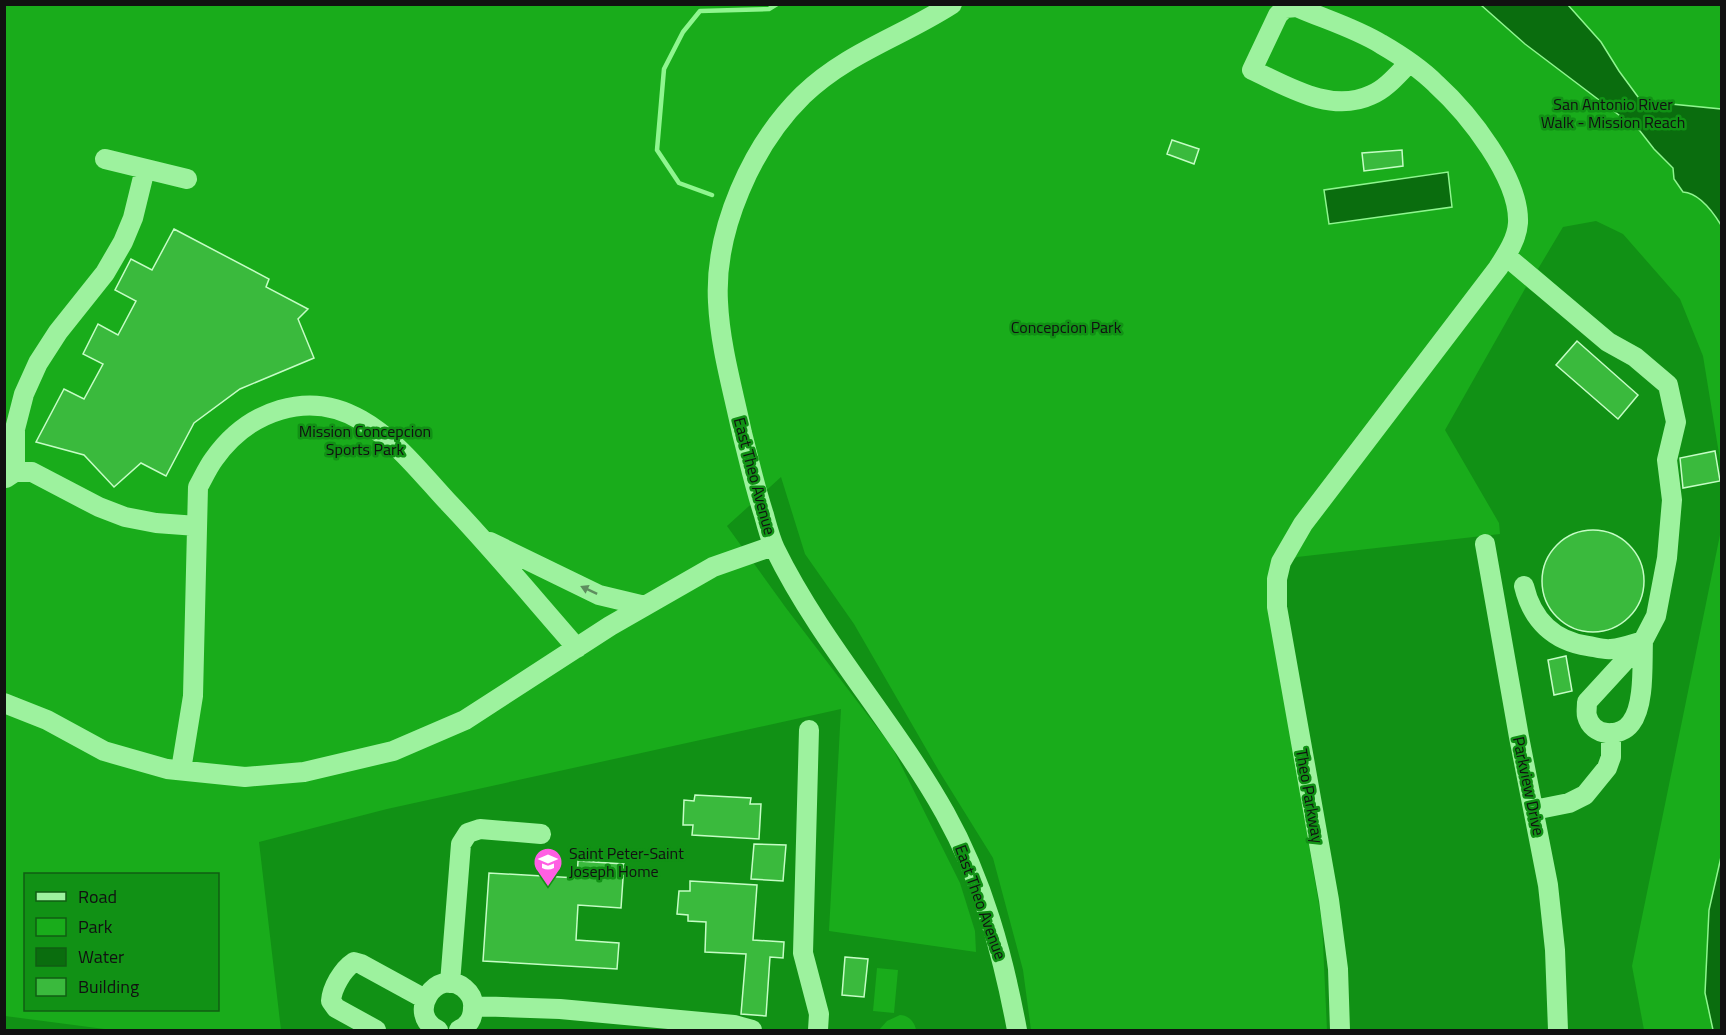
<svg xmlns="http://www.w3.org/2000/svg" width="1726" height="1035" font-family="'Titillium Web',sans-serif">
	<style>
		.green { fill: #19ac1b; fill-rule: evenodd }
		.water { fill: #0a6d0e; stroke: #8ff68f; stroke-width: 1.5 }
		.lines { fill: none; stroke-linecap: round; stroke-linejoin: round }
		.stream { stroke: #8ff68f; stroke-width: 4.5 }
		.building { fill: #3aba3d; stroke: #c5fdc5; stroke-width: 1.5 }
		.minor { stroke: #9df29e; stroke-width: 20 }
		.oneway { fill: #5e8d5f }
		.labels { text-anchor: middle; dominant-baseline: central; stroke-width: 5; stroke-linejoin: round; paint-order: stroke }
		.park-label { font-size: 16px; fill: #111; stroke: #119115 }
		.street-label { font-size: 16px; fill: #111; stroke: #119115 }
		.poi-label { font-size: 16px; fill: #111; stroke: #119115; text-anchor: start }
	</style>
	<rect width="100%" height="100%" fill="#119115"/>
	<path class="green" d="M4,5H1721V466L1703,356L1680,299L1623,234L1596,221L1563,227L1538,269L1559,288L1547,302L1526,287L1445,430L1499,523L1500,534L1297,557L1268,578L1271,618L1322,923L1327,1030H1031L1023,970L993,858L939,771L854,624L805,554L781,477L727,526L786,608L892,747L960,883L975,931L976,952L829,931L841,709L387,809L259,842L281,1030H112L5,1016ZM26,874H218V1010H26Z
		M1721,530V1030H1644L1632,966Z
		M877,968L898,970L894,1013L873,1011Z
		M900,1015C908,1015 915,1022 916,1030H879L887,1021Z"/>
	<path class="water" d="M1481,5H1568L1601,42L1619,71L1641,101L1721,109V225C1713,212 1699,193 1683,192L1674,179L1673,168L1654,149L1640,131L1525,44Z
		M1448,172L1452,207L1329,224L1324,190Z
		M1721,857V1030H1713L1705,993L1709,910Z"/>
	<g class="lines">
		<path class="stream" d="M712,195L679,183L657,150L664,69L683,32L700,11L769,9L777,4"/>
	</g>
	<path class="building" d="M1172,140L1199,149L1194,164L1167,154Z
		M1402,150L1403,166L1364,171L1362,153Z
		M174,229L269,279L266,287L308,309L298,319L314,358L240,389L194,423L166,476L141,463L114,487L84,455L36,442L64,389L84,399L103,364L83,354L98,324L118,335L136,301L115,290L131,259L152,270Z
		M1577,341L1638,395L1618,419L1556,365Z
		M1715,451L1720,481L1683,488L1680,458Z
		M1542 581a51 51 0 1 1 102 0a51 51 0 1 1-102 0Z
		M1566,656L1572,691L1554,695L1548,660Z
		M695,795L751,798L750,804H761L759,839L692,835L693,825H683L684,800L694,801Z
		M754,844L786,845L783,881L751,879Z
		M578,861L624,864L621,908L578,905L576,940L619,943L617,969L483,961L489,873L577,878Z
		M690,881L757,885L753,940L784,942L783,958L770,957L766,1016L741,1014L746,954L705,952L706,922L688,921V915L677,914L679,891H690Z
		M845,957L868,959L864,997L842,995Z"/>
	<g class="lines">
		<path class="minor" d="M952,4C901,37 848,52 803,95C752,145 714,230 718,302C720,346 733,390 742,433C749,460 755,488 764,515C767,526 770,538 775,549C821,643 894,722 945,813C983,881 1003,955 1017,1030
			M105,159L187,179
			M1506,256L1608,342L1635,357L1668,385L1676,422L1667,460L1672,500L1667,558L1656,616L1643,641C1633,644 1622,648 1611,649C1604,650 1595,647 1588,646C1554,641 1532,620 1524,586
			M15,472V429L24,394L38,363L58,332L105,273L123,242L133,218L145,169
			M6,478L15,472H32L99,507L125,517L156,523L197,526
			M490,542L599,595L645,606
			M1485,544L1519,737L1548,885L1555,950L1558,1030
			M1643,641C1642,663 1645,705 1631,723C1620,738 1592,737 1587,716C1586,713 1587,707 1587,702Z
			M4,703L47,720L104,751L167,769L245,777L304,772L393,751L465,720L610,626L713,567L773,546
			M809,730L803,953L819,1014L818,1030
			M181,770L193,696L198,487C203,478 208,467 214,459C248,411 308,389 361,420C395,439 421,473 447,501C492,548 534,599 577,648
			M1534,810L1569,803L1585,795L1607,768L1611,757V733
			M450,983L461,844L468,833L480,829L541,834
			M474,1006L560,1009L734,1025L752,1030
			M376,1030L336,1008L331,1001C332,988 342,970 354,962L361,964L425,999
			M438,1030C405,1015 436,966 464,988C470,993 474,1000 473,1008C473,1019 468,1026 459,1030
			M1340,1030L1338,969L1329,900L1277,607V579L1281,562L1303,524L1498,268C1507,254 1517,239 1518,223C1520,178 1468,113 1436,84C1420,68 1400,55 1381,44C1355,28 1324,19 1297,7L1285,8L1278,15L1252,70C1287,86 1331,114 1371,95C1386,89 1398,74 1409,63"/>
	</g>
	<defs><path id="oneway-solid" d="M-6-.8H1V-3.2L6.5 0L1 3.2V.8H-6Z" transform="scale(1.5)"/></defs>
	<use class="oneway" href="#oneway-solid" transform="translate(589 590) rotate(-155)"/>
	<defs>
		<g id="school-pin" transform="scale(1.5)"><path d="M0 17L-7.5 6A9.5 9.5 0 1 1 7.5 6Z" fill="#ff5fe3" stroke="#119115"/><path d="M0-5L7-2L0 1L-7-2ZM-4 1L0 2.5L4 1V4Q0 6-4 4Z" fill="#fff"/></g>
	</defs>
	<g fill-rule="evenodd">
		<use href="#school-pin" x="548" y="862"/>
	</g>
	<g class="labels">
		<g class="park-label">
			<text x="1613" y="104">San Antonio River<tspan x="1613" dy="18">Walk - Mission Reach</tspan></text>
			<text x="1066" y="327">Concepcion Park</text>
			<text x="365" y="431">Mission Concepcion<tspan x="365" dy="18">Sports Park</tspan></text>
		</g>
		<g class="street-label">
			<text transform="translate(755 476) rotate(75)">East Theo Avenue</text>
			<text transform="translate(1529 786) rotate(78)">Parkview Drive</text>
			<text transform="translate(1310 796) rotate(80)">Theo Parkway</text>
			<text transform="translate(981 902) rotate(70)">East Theo Avenue</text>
		</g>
		<g class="poi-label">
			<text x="569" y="853">Saint Peter-Saint<tspan x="569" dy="18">Joseph Home</tspan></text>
		</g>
	</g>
	<rect width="1726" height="1035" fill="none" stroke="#111111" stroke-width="12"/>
	<rect x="24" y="873" width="195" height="138" fill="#119115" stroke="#115e13" stroke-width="1.5"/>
	<rect x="36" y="892" width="30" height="9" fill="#9df29e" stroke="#115e13" stroke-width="1.5"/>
	<text x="78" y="903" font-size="18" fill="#111111">Road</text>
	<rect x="36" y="918" width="30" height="18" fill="#19ac1b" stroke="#115e13" stroke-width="1.5"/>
	<text x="78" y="933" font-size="18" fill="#111111">Park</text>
	<rect x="36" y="948" width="30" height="18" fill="#0a6d0e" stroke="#115e13" stroke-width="1.5"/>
	<text x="78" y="963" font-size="18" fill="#111111">Water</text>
	<rect x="36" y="978" width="30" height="18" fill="#3aba3d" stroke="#115e13" stroke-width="1.5"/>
	<text x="78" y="993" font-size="18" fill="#111111">Building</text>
</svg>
